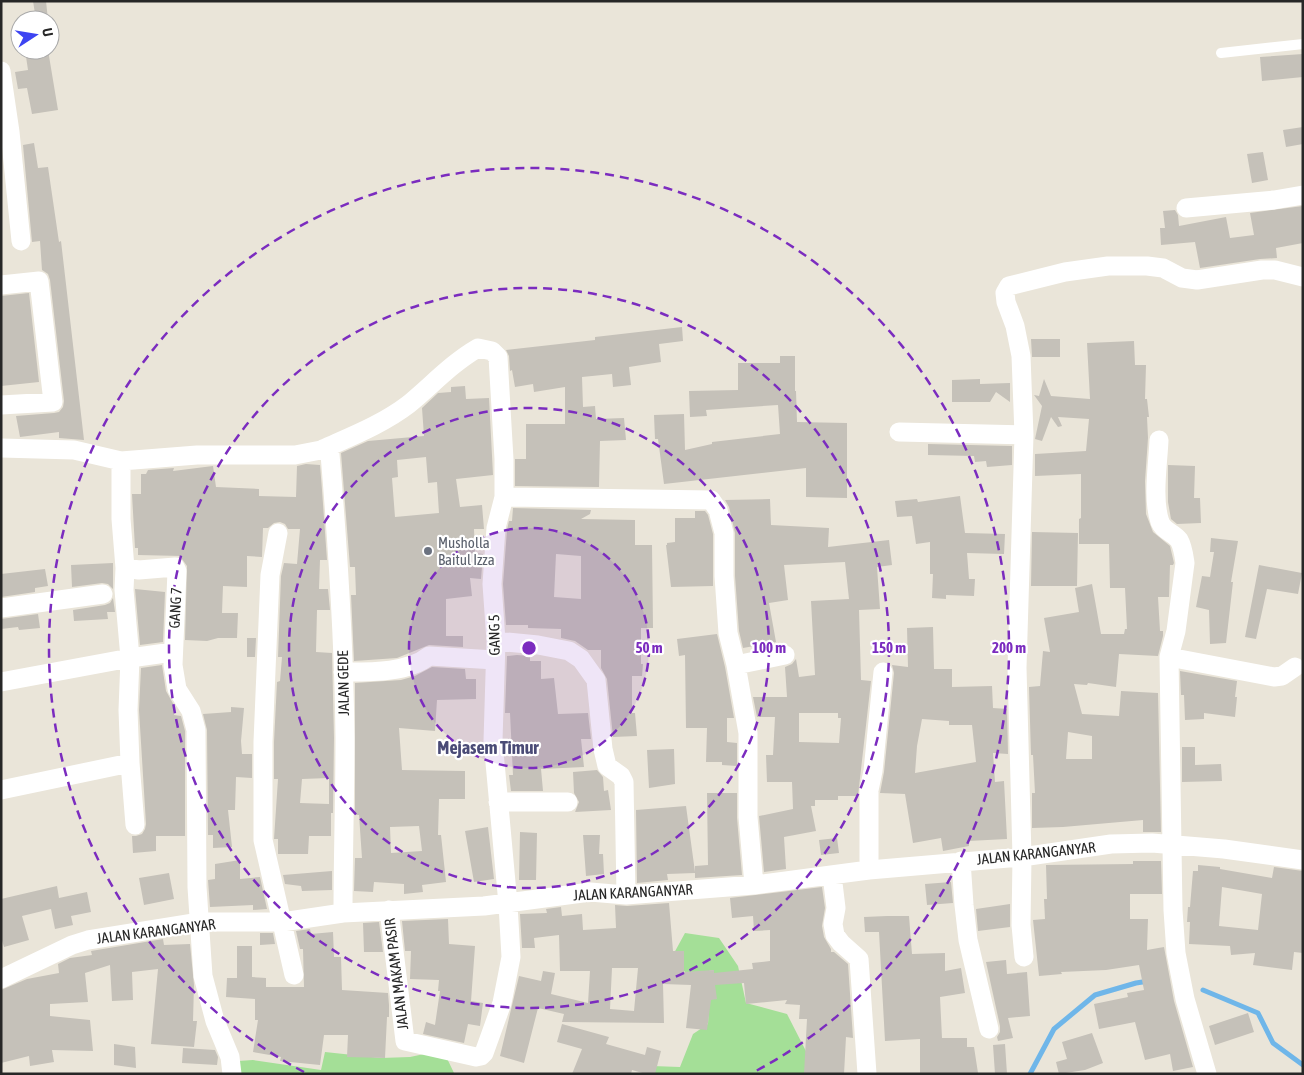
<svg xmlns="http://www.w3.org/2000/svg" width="1304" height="1075" font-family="'Asap Condensed',sans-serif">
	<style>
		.green { fill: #a4df97 }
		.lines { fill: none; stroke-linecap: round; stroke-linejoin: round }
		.stream { stroke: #6fb6e9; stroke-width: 5 }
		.building { fill: #c5c1b9; fill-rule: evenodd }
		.lane { stroke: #fff; stroke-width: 10 }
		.street { stroke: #fff; stroke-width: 19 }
		.ring { fill: none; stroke: #7b2cbf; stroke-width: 2.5; stroke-dasharray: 9 6 }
		.worship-dot { fill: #6b7280; stroke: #fff; stroke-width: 2 }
		.labels { text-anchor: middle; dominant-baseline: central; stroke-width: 4.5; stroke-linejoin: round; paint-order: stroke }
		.worship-label { font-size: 15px; fill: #5b616d; stroke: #fff; text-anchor: start }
		.street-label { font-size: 15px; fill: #272727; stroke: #fff }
		.quarter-label { font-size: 18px; font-weight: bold; fill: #4a4b76; stroke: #fff }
		.centre { fill: #7b2cbf; stroke: #fff; stroke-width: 2.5 }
		.ring-label { font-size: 15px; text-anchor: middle; font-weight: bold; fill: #7b2cbf; stroke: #fff; stroke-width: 4.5; stroke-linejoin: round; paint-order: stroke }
	</style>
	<rect width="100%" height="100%" fill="#eae5d9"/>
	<path class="green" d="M685,933L719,938L738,966L746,1003L787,1014L809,1057L806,1074H650L652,1066L680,1067L693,1034L708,1024L710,988L714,970L687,975L673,955Z
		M443,1050L454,1073L452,1074H223V1062L253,1060L321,1070L325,1052L381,1058L410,1057Z"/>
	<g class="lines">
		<path class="stream" d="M1203,990L1258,1013L1273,1043L1303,1065
			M1030,1074L1054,1029L1095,995L1136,983L1149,981"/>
	</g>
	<path class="building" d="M33,1H46L48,20H36Z
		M25,50H48L58,110L32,114L27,88L18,89L15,72L28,70Z
		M1303,54V77L1262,81L1260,57Z
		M1303,127V144L1286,147L1283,130Z
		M34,143L38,168L48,167L59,242L61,241L84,440L59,438V432L20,437L16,416L54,413L59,412L63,407L64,401L50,280L48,274L42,270L40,241L32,242L23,145Z
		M1263,152L1268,180L1252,183L1247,154Z
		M1303,206V243L1276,248L1277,258L1260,259L1200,268L1195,242L1161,245L1160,228H1165L1163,211L1175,210L1178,215L1179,226L1226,217L1230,238L1254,235L1250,213Z
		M29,293L39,382L1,386V296Z
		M682,327L683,341L659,344L661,362L629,367L631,385L613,387L612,374L582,377L583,407L595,406L596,419L624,418L626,440L600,441L599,487L515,486V459H526V424H565V387L534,392L533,384L515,387L512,370L510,371L509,356L506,350L595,340V337Z
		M1031,339H1060V357H1032Z
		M1134,341L1135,365H1146L1145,399H1147L1149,417H1147L1148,438L1145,481L1146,514L1153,532L1170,546L1174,563L1173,565H1170L1169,597H1158L1160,631H1163V636L1158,656L1119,654L1116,687L1088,683L1087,685L1074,684L1082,714L1119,716L1121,691L1158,693L1161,832H1143V820L1063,827L1032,828V793H1035L1033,755H1031L1029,687L1040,686L1043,651L1050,652L1044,618L1079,612L1075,588L1092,584L1101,634H1124L1125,629H1127L1125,588H1110L1109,544H1079V519L1081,518V474L1035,476V454L1086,451L1089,419L1058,417L1062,426L1058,427L1051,417L1042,441L1035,439L1042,406L1034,395L1039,396L1044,379L1051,396L1090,399L1087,343ZM1068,732L1092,736V759H1066Z
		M780,356H795V391H796L797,422L847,423V498L806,497V468L664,484L658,439H655L654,415L684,414L685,450L712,444V442L780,434L778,405L706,410L707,416L690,417L689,391L738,390V363H780Z
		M980,379V384L1010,383V402L996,392L990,402H952V380Z
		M465,386L466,399L489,398L493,475L456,479L460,507L482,505L484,529H474L475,553L483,554L481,579L470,578L472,596L446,599V636H463V647L429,645L397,658L354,661L351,595H356L355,567H350L341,453L368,441L424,436L422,408L438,393L451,392V387ZM426,457L428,483L437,482L439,513L395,517L392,478L398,477L397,460Z
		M928,444L1012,446V465L987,467L986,461L975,462L974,456L928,455Z
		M306,464L320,465L322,490L327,560H320L319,589H328L330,610H317L316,652L332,653L334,738L333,813H331V836H309L308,854H278V839H274L278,779H274V742L277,682L280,681L282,657H278L281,576L284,563L297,564L300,529H288L285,524L280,522L274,523L268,528H263L262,557L247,556V587L223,586L222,613H238L237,638H218L207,641L185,640L187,566L182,559V556L138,555V548H135L132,494H141V474H146L148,470L174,468L173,471L213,466L216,487L259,489V496L296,497L297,466ZM329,778V804L300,803L302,779Z
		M1168,465L1195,466L1194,498H1200L1201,523L1177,524L1171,519L1168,502Z
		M960,496L965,533L1005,534L1004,554L967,553L969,579H975L974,596L946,595V599L932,598L933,574H930V542L916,544L912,516L897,517L895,501L917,499L918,502Z
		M770,499L771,525L829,528L828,547L889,540L892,565L877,567L880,609L859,610L861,680L871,681L858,796H838V800H815V806H811L816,831L784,837L786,869L764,872L759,816L793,809L792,782H767L766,755H773L775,717H757L753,697H787L785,667L792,664L796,659L799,677L815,675L811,601L849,599L845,562L784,565L788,600L769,603L776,642L743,648L739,631L735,576V533L729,507L725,500ZM799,713H838V718H841L839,743L799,742Z
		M513,508L591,510L590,514L581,519L635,520V545H652L653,628H641V664H643L642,676H632V713H635L637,736L613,737L607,679L601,668V650H588L575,641L561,638V629L528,628V625H506L503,584L507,530L509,521H512ZM556,554L581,556V599L554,597Z
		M695,511H705L708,515L713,534V586L671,587L666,545H667V543L675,542V518H695Z
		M1032,532L1078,533L1077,586H1031Z
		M1211,538L1238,541L1231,582H1233L1226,643L1210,644L1209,610L1196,607L1202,576L1210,577L1214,552H1210Z
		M113,563V589L108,584L102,583L72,587L71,565Z
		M1259,565L1302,573L1298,594L1267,589L1256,639L1245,637Z
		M45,569L48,586L35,588V592L1,597V574Z
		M135,589L165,592L163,642L140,645Z
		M113,598L115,612H107L108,619L74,621L73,610L105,605L110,603Z
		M38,614L40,628L19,630L18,627L1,629V619Z
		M933,627L934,669H952V687L992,686L993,708L1007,709L1008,754L993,753L995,782L1004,781L1007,839L968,841L969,846L943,851L941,838L913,843L905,794L880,793L884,772L894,673L892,665L908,667L907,628ZM922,719L949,721V725H972L976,762L915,773L917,746Z
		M717,634L725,667L734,718H727V742L737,743V766L722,765V762H706L707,728H686L685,655L679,656L677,639Z
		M247,638H256L255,657H247Z
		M517,655L530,656V661H541V679L554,678L558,714L588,713L591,739H581L584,767L541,769L543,791H511L509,775H513L510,713H505L507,656Z
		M162,665L166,691L175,707L174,715L181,716L185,731V836H156V851L133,853L132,836H136L142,834L145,829L146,824L139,710L141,668Z
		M432,667L465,669L466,679H476V699L437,700L435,731L399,728L402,770L465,771V799H439L438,835H441L446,882L422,885L423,892L404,894V884L374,882L373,892L354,891L355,858H362L359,815H355V683L401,680L415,676ZM419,826L422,851L391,853L390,827Z
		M1180,671L1237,681L1235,697H1237L1235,717L1204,713V719L1185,720L1184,695H1181Z
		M231,707L244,708L241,741L242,754H252V778L236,777L235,810H228L232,847L213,848V835H208L207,730L203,714L231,712Z
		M1182,747H1195V765L1221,764L1222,781L1182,782Z
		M674,749L675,784L649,788L647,750Z
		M597,770L603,777L604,791L608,790L611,810L575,812L579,802L574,793L573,772Z
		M707,793H737V818L742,875L695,878V873L667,874L668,880L637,883L636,810L686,806L695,872V866L708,865Z
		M488,827L494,879L474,882L465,831Z
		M520,832L537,833L536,880H519Z
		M583,835H600L599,854H603L604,874L586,876Z
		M837,838L839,853L821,855L819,840Z
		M240,860V879L260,877L267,909L253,910V905L210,907L208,880L215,879V864Z
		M1133,861H1161L1162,894H1130V919H1148L1147,950L1164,947L1174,1001L1193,1067L1173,1071L1170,1054L1145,1060L1135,1022L1099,1029L1094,1004L1128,997L1127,993L1144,990L1139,965L1106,970L1061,972L1062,974L1039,976L1033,920L1045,919L1044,899H1047L1046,865L1133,864Z
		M1198,865L1220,867V869L1272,878L1274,867L1303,871V953L1294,952L1292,970L1253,965L1255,953L1231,955L1230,946L1189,944L1190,922H1187L1188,907H1190L1193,871H1198ZM1222,887L1262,894L1258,930L1219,926Z
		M332,871V890L302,891L301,886L285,884L283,875Z
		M169,873L174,899L144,905L139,878Z
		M951,882L953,903L927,905L925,884Z
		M57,886L59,898L87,892L91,912L71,916L73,925L55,929L51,909L22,916L29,940L4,947L1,937V899Z
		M822,887L825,908L822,926L824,937L831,949V952H834L848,964L853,1038L846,1037L844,1074H804L807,1019H799L800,1005L785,1004L787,1000L746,1004L744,983L715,985L717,999L711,1000L707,1030L686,1028L691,985L663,984L664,1023L562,1022L564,1014L538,1008L524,1063L500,1056L519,976L541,981L543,971L555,973L551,994L588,1003L590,971H560L559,935L534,938L535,948H522L520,914L547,913L546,909L561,907L562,916L582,914L583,930L616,928L615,905L627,906L669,903L673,951H684V972L714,970V973L753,969L752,963L770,961V930L754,931L753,916L732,918L730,898ZM612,968H638L634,1011L610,1009Z
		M1010,904V927L978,931L976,909Z
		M887,916H909L912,954L945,953V971L961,968L965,993L940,997L942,1038H967V1047H974L978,1073H920V1039L885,1041L879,932H865L864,917Z
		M448,919L449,944L475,946L471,1001L483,1003L480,1026L468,1024L464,1043L423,1034L426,1022L435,1025L440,991H438L439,980L410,979L411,951H405L402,921Z
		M379,922L383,952H364L363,923Z
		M310,929L311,934L333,932L334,957H341L342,990L388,993L389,1005V1017H387L385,1058L347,1057L348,1035H324L320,1065L280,1061L281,1057L253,1052L258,1020H255V999L226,997L227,978H237V946H252V977L266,978V987H304L303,949H300L296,931Z
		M260,933H273L275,944L260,945Z
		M163,939L164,945L190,944L194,985L193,1021H197L194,1047L151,1044L158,969L132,972L133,1000L112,1001L110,965L85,973L88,1002L50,1004V1016L90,1020L93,1051L52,1050L54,1062L30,1066L29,1056L1,1063V990L27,979L59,973L58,964L70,958L92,955L91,951Z
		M1006,960L1007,974L1027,972L1030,1016L1008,1018L1013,1038L998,1041L997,1037L1000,1032V1026L986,962Z
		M1248,1013L1254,1032L1215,1045L1209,1026Z
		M562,1024L609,1037L606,1044L645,1055L647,1047L661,1051L655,1074H646L632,1070L631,1074H572L582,1049L557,1042Z
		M1092,1033L1103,1063L1085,1070L1059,1074L1056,1062L1067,1059L1062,1042Z
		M114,1044L135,1047L136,1068L114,1065Z
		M1005,1044L1007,1074H995L993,1045Z
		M183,1048L215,1050L218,1057L217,1065L182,1063Z"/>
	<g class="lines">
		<path class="lane" d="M1221,53L1303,44"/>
		<path class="street" d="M1,71L10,132L21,241
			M1186,208L1274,200L1303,195
			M1,285L39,281L53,402L1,405
			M899,432L1024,435
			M1159,440C1158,464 1152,499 1160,522C1164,532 1173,532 1179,540C1183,547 1184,556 1185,563L1176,631L1169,657L1173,910L1176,953L1185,999L1207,1074
			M1,448L74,450L121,461L197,455H295L326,449L330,454C338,549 344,643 345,738C345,796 343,855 343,913
			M323,449C352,436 383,424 409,404C432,385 452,363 478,348L492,351L498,357L504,459V497L496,528L492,584L496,641L493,741L508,904L511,957L502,1003L484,1053L481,1056L476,1057L405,1041L389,910
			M121,461V519L125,568L139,570L175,567L177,571L173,665L177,689L191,711L196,730L197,887L203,976L215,1021L230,1057L232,1074
			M504,497L711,500L718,510L724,533V576L728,633L736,665L748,733V817L754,885
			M278,533L270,575L263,742V840L294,975
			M125,568L124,590L130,658L128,710L130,763L135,825
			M1,608L103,594
			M496,641L538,645L569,651L581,659L596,680L603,749L607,766L621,776L624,782L626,895
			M1169,657L1274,677L1282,676L1295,667
			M736,665L785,655
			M343,672C369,672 408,673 429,656L495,660
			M1,682L130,658L173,652
			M1,790L130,763
			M498,802H568
			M961,861L964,905L968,940L989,1029
			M869,870V790L873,771L883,672
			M832,875L836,908L833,924L835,935L841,943L859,959L867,1074
			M1024,957L1021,925L1022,857L1017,668L1024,435L1021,356L1015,326L1006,302L1005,293L1009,286L1065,272L1108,266H1147L1163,268L1182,278L1197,280L1262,270H1275L1303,277
			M1,979L72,945L88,940L200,922H282L343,913L484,906L590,892L626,895L754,885L869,870L1022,857L1111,844L1152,843L1224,849L1303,860"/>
	</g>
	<circle cx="529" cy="648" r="120" fill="#7b2cbf" fill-opacity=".12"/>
	<g class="ring">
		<circle cx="529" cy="648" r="120"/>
		<circle cx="529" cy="648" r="240"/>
		<circle cx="529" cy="648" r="360"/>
		<path d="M304 1072A480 480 0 1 1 754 1072"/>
	</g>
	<circle class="worship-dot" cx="428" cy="551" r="5"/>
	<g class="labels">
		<g class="worship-label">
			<text x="438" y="542">Musholla<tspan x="438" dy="17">Baitul Izza</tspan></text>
		</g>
		<g class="street-label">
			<text transform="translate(175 608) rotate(-87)">GANG 7</text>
			<text transform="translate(494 635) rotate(-91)">GANG 5</text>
			<text transform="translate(343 683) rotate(-91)">JALAN GEDE</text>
			<text transform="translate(1036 853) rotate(-6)">JALAN KARANGANYAR</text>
			<text transform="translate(633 892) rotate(-3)">JALAN KARANGANYAR</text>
			<text transform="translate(156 931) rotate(-7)">JALAN KARANGANYAR</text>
			<text transform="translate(396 974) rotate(-97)">JALAN MAKAM PASIR</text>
		</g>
		<g class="quarter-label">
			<text x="488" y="747">Mejasem Timur</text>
		</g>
	</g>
	<circle cx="529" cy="648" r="8" class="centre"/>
	<g class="ring-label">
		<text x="649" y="653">50 m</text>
		<text x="769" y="653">100 m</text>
		<text x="889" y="653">150 m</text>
		<text x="1009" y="653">200 m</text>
	</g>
	<rect width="1304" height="1075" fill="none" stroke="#272727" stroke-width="5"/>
	<g transform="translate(35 35) rotate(78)"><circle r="24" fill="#ffffff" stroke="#a9a9a9"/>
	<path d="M0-4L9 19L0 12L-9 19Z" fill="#3d44f2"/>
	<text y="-8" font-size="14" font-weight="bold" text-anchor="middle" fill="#272727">U</text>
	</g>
</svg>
